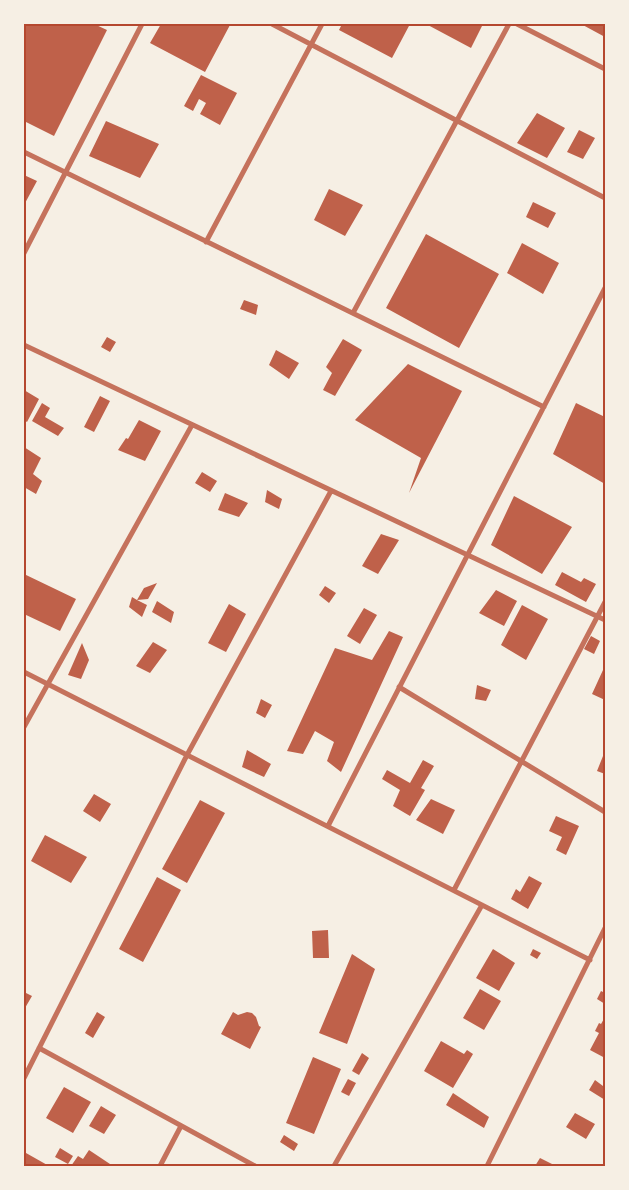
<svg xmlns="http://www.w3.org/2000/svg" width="629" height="1190" font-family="'Times New Roman',serif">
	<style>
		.building { fill: #bf614a }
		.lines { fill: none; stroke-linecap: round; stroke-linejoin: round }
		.minor { stroke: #c5725c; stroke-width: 5 }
		.neatline { fill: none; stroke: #b5482f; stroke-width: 2 }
	</style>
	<rect width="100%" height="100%" fill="#f6efe4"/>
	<path class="building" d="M24,24H94L107,30L54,136L24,121Z
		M161,24H228L230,25L205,72L150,43Z
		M342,24H410L392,58L339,30Z
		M426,24H483L471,48Z
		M581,24H605V37Z
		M201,75L237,93L220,125L200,114L206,103L199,99L193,111L184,106Z
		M537,113L565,128L547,158L517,143Z
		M106,121L159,144L140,178L89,156Z
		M579,130L595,138L583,159L567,152Z
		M24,175L37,181L24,205Z
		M329,189L363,205L345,236L314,220Z
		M533,202L556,213L548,228L526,217Z
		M426,234L499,274L459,348L386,308Z
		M522,243L559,263L543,294L507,273Z
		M244,300L258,305L256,315L240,309Z
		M107,337L116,342L110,352L101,347Z
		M343,339L362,350L335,396L323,390L332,373L326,367Z
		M276,350L299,363L289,379L269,365Z
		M408,364L462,391L409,493L421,458L355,420Z
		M24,390L39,399L27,422L24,420Z
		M100,396L110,401L94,432L84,427Z
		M42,403L50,408L45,417L64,428L58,436L32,421Z
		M576,403L605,417V484L553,454Z
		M139,420L161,431L145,461L118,450L126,438L128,439Z
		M24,447L41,458L33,474L42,481L36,494L24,487Z
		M202,472L217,481L210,492L195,483Z
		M267,490L282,499L279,509L265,502Z
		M225,493L248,503L239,517L218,510Z
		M514,496L572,527L542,574L491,545Z
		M381,534L399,540L378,574L362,566Z
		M562,572L581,582L584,578L596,584L586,602L555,585Z
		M24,574L76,599L60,631L24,614Z
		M157,583L148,599L137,600L147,605L142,617L129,607L132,597L137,600L144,588Z
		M325,586L336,593L329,603L319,595Z
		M496,590L517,601L504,626L479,613Z
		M157,601L174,612L171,623L152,612Z
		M229,604L246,614L226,652L208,643Z
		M522,605L548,619L526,660L501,645Z
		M364,608L377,615L360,644L347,636Z
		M389,631L403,637L341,772L327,761L334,742L315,731L303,754L287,751L335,648L372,660Z
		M591,636L600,641L594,654L584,649Z
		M153,642L167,650L150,673L136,666Z
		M82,643L89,660L81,679L68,675Z
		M603,670L605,671V700L592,694Z
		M477,685L491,690L486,701L475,699Z
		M261,699L272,705L265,718L256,713Z
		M247,750L271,764L264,777L242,767Z
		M605,751V774L597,771Z
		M423,760L434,766L421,788L425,790L410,816L393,806L400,790L382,779L387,770L410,783Z
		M94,794L111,804L100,822L83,811Z
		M431,799L455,810L443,834L416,820Z
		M200,800L225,813L187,883L162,869Z
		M556,816L579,826L566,855L556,850L562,837L549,831Z
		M45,835L87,857L71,883L31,861Z
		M529,876L542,883L528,909L511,899L516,889L520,892Z
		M157,877L181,890L143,962L119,949Z
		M328,930L329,958H313L312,931Z
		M493,949L515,963L499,991L476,978Z
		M533,949L541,953L537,959L530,955Z
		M352,954L375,969L347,1044L319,1033Z
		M480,989L501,1001L484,1030L463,1018Z
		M601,991L605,993V1004L597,999Z
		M24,992L32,996L25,1008L24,1007Z
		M97,1012L105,1017L93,1038L85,1033Z
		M233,1012L238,1015L247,1012L252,1013L256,1017L259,1026L261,1027L250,1049L221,1034Z
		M605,1017V1058L590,1050L599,1033L595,1031L599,1023L601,1024Z
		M441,1041L464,1054L467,1050L473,1054L453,1088L424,1071Z
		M362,1053L369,1058L359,1075L352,1071Z
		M313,1057L341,1069L314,1134L286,1123Z
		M348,1079L356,1083L349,1096L341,1092Z
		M595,1080L603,1086L605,1083V1100L589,1090Z
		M64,1087L91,1102L73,1133L46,1118Z
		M453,1093L489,1117L484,1128L446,1105Z
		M101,1106L116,1115L104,1134L89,1126Z
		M575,1113L595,1124L586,1139L566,1127Z
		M284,1135L298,1144L294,1151L280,1142Z
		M60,1148L73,1156L68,1164L55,1157Z
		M89,1150L113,1166H71L78,1156L83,1159Z
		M26,1153L49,1166H24V1157Z
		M540,1158L556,1166H535Z"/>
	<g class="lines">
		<path class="minor" d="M272,24L605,198
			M517,24L605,69
			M24,152L544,407
			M206,242L322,24
			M24,253L142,24
			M353,313L509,24
			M24,345L605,620
			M24,672L590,960
			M399,687L605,812
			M24,727L192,425
			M328,826L605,288
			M454,890L605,602
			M39,1048L255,1166
			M24,1078L187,755L331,491
			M160,1166L181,1126
			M334,1166L482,905
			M487,1166L605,928"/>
	</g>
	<rect width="629" height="1190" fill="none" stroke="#f6efe4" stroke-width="50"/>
	<rect x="25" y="25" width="579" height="1140" class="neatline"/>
</svg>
